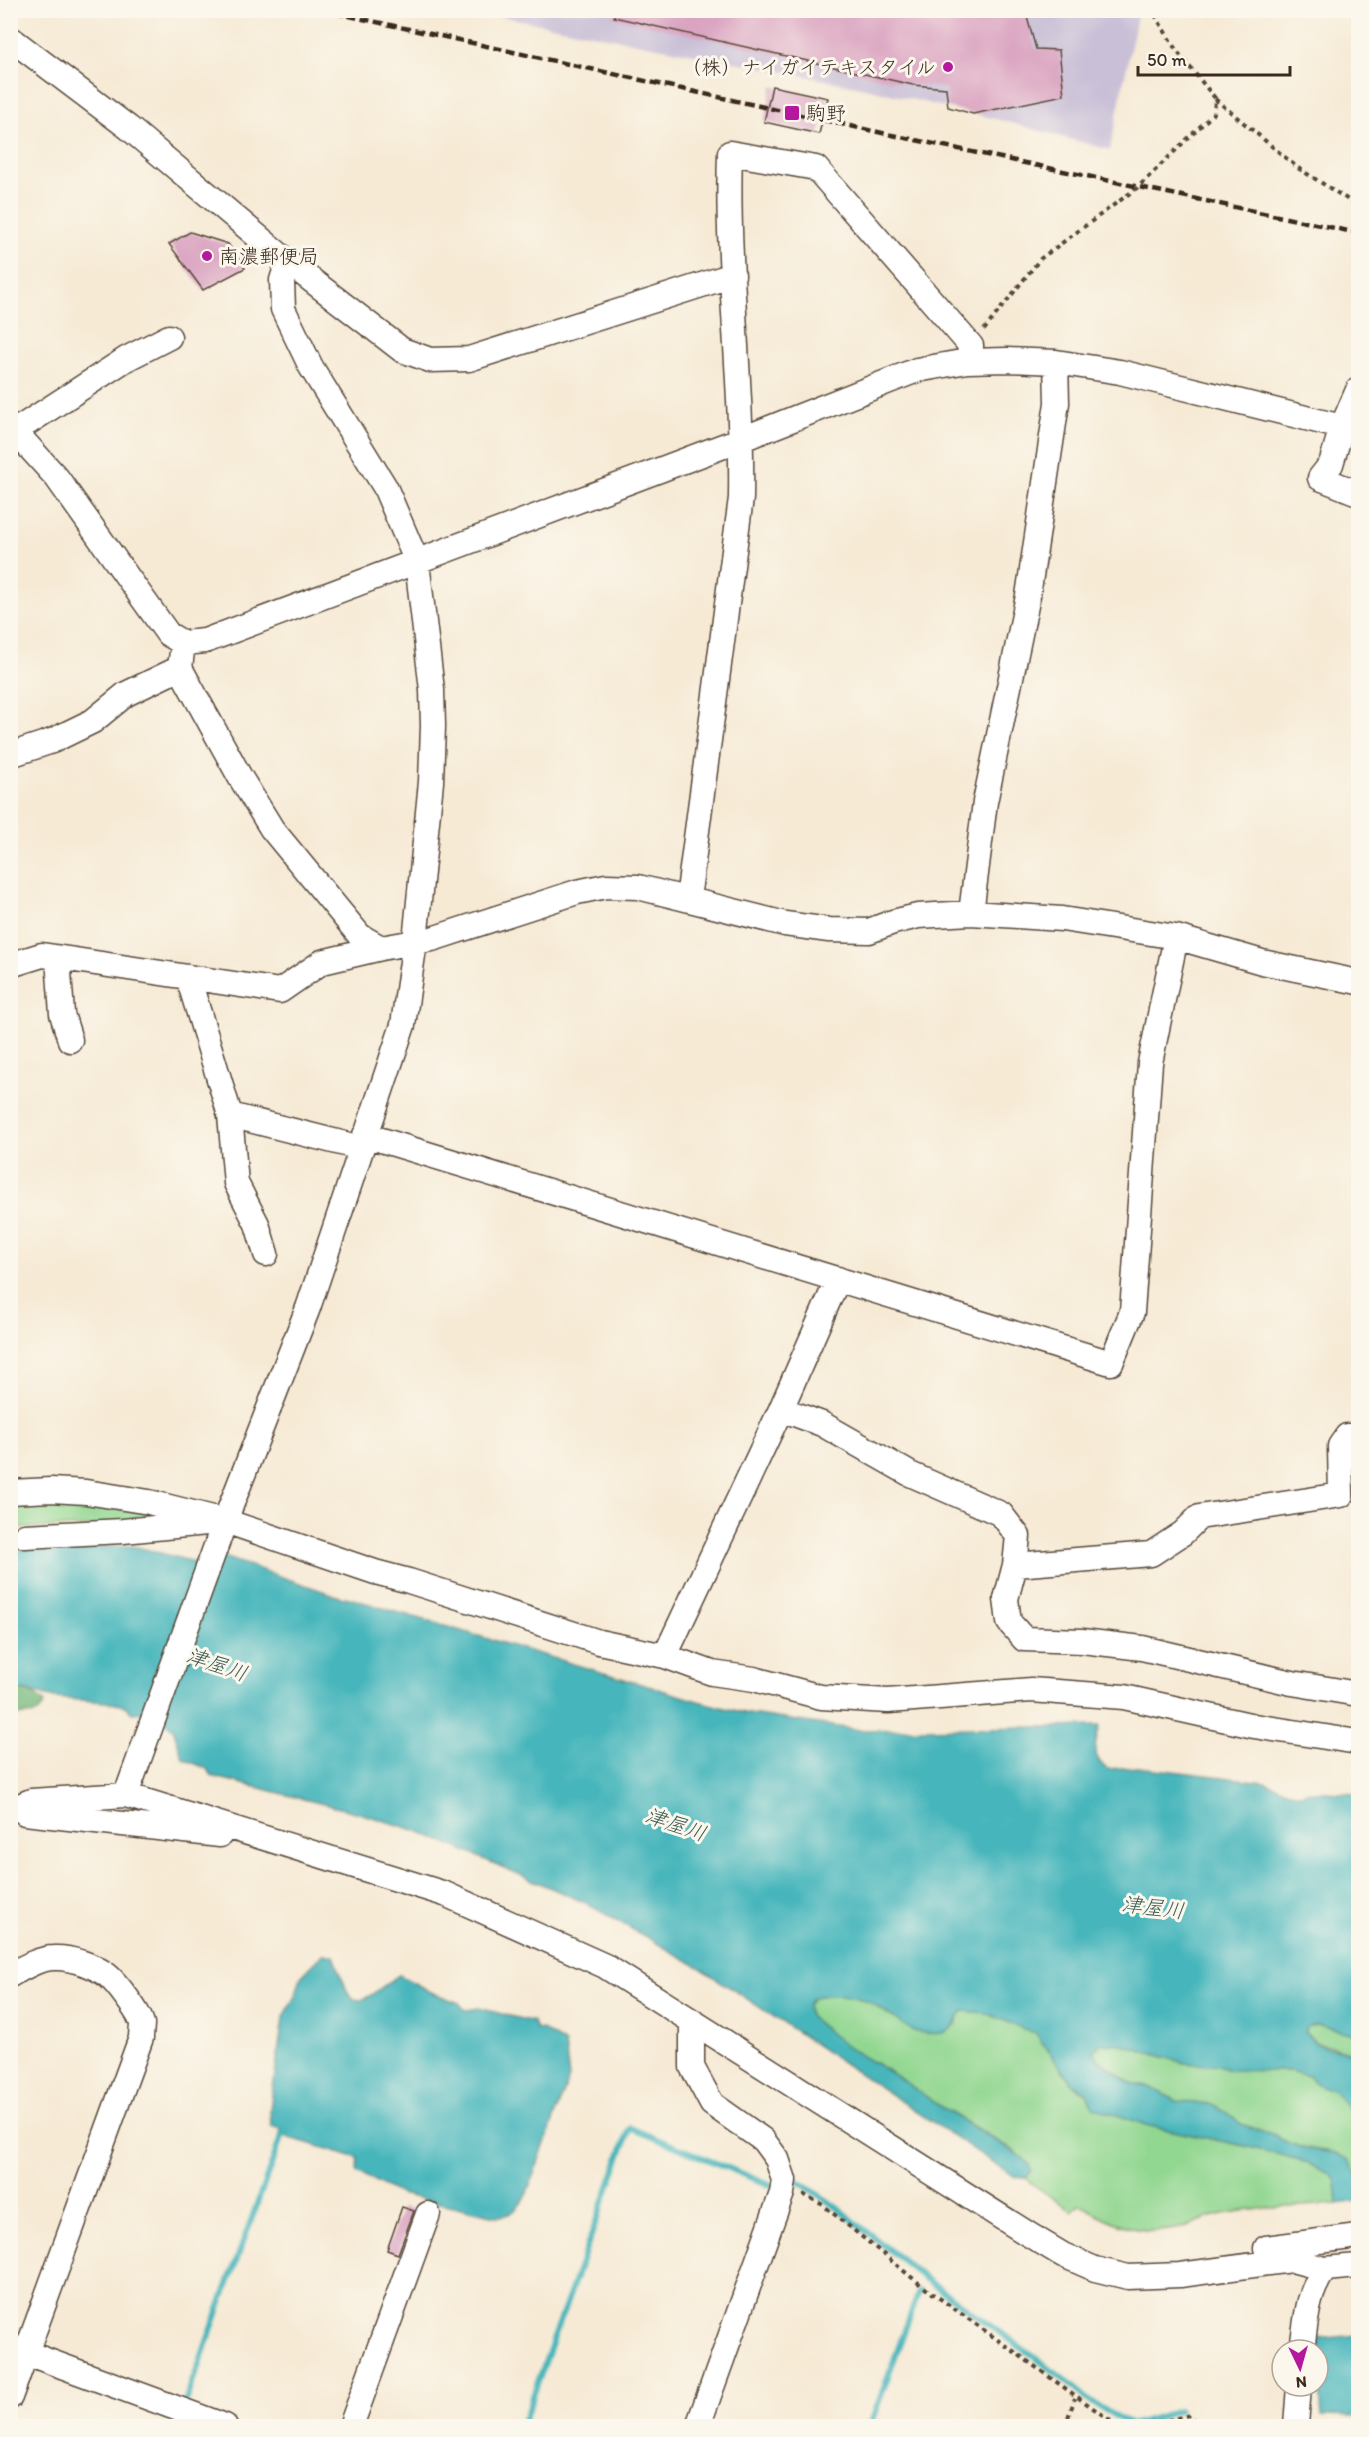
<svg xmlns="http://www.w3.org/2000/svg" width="1369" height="2437" font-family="Itim,'Klee One',sans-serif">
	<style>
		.industrial { fill: #c9bfd7 }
		.green { fill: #92d791; stroke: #668058; stroke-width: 1.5 }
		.forest { fill: #75b87b; stroke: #58714c; stroke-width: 1.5 }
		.water { fill: #46b6bc; stroke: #40706d; stroke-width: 1.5 }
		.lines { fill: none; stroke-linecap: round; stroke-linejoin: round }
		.stream { stroke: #46b6bc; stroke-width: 6 }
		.building { fill: #d9a0bf }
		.minor-casing { stroke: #574739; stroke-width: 27 }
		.path { stroke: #574739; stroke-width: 4; stroke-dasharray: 4.5 4.5; stroke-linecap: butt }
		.minor { stroke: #fff; stroke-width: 24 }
		.rail { stroke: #3b2a1e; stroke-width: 4.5; stroke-dasharray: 9 4.5; stroke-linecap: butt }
		.poi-dot { fill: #b5179e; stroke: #fbf7ec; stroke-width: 2 }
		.labels { text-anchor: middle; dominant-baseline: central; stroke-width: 6; stroke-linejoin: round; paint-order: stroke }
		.poi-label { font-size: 20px; fill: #3b2a1e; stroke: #fbf7ec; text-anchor: start }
		.water-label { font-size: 21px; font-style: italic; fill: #3f5b55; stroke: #fbf7ec }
	</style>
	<rect width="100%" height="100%" fill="#fbf7ec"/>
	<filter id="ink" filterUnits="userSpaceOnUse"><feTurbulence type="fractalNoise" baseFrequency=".0167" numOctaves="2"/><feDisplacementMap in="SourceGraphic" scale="12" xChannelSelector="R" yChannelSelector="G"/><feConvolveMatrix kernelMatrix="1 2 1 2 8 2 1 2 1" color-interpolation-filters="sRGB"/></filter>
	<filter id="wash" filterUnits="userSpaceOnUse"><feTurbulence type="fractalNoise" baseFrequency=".008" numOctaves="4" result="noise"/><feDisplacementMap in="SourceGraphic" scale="24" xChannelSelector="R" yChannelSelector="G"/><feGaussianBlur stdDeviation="1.35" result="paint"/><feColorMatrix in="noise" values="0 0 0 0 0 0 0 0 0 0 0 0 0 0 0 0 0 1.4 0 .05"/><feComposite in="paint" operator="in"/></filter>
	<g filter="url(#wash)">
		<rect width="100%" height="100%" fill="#f6ead5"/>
		<path class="industrial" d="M474,11H1138L1110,150L1000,120L856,86Z"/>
		<path class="green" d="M45,1498L185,1517L118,1526L15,1528L13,1537L11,1538V1499Z
			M847,1994L869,2002L914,2031L956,2025C957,2021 958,2016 961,2013C973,2003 1024,2025 1036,2034C1051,2045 1057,2066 1069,2079C1079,2090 1086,2092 1094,2107L1150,2126L1249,2147L1300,2160L1330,2174L1336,2181L1338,2204C1301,2206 1264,2207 1228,2213C1211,2215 1196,2224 1180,2228C1145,2237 1109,2223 1080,2204L1072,2211L1031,2183L1026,2178L1031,2171L1015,2151L944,2109L895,2075L848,2048L809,2016L807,2005L816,1996Z
			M1320,2025L1358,2035V2063C1345,2042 1318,2052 1304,2031L1308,2026Z
			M1116,2043L1185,2063L1219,2066L1229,2070L1291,2071L1308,2076L1313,2082L1334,2091L1358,2122V2178L1348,2160L1327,2151L1306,2149L1281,2140L1275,2135L1240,2124L1226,2112L1212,2104L1179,2102L1147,2086L1131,2083L1098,2059L1094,2051L1100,2044Z"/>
		<path class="forest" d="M23,1690L35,1695L45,1703C35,1723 23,1710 11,1718V1694Z"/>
		<path class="water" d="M13,1537L14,1549L134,1546L201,1564L221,1556L343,1598L346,1597L709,1704L749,1714L860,1730L1100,1726C1095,1743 1090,1756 1107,1769L1138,1767L1265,1782L1297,1794H1302L1306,1791L1358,1794V2035L1320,2025L1308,2026L1304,2031C1308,2038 1323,2048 1332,2049C1343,2050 1355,2050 1358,2064C1362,2079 1358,2105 1358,2122L1334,2091L1313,2082L1308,2076L1290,2071L1229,2070L1219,2066L1185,2063L1116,2043L1100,2044L1094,2051L1098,2059L1130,2083L1147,2086L1179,2102L1212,2104L1226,2112L1240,2124L1275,2135L1281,2140L1306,2149L1336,2153L1348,2160L1358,2178V2201L1338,2204L1336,2181L1330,2174L1300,2160L1249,2147L1150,2126L1093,2107L1087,2094L1070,2080L1036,2034L986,2013L963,2011C954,2019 957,2030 942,2033C933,2034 923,2034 914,2031C906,2028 899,2021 891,2016C870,2000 853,1994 827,1995C816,1996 808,1998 807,2009L809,2016L848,2048L895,2075L944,2109L1022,2157L1029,2165L1031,2171L1026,2178L1015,2177L699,1967L586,1903L418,1831L359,1813L212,1776L206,1768L183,1759L173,1728L151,1711L132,1713L125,1706L107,1702L55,1698L23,1690L11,1694V1538Z
			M323,1954L334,1956L347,1991L354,1999L362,2000L371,1995L399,1975L433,1993L459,2003L465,2010L479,2008L533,2022L536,2030L542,2029L565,2044L569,2078L525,2198C516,2210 512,2216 496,2216L400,2194L357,2172L358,2158L280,2135L281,2129L271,2125L270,2109L283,2019L296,1994L301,1977Z
			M1358,2335V2417L1322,2416L1316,2339Z"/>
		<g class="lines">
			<path class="stream" d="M792,2177L835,2206L923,2277L1058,2374L1091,2402L1131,2425L1179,2411
				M184,2405L282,2135
				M174,2426L177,2416
				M522,2426L630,2128L770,2185
				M870,2426L919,2291
				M1185,2426H1186"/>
		</g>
		<g id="blocks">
			<path class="building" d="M615,10H1025L1036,49L1059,50L1064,95L973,114L948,107L946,88L913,85L614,17Z
				M772,86L828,98L819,134L764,122Z
				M190,232L228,244L245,268L203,290L169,244Z
				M402,2207L414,2211L398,2254L387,2250Z"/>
		</g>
	</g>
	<g filter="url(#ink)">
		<use href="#blocks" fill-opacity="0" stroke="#574739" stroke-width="1.5"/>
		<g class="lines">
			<g class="minor-casing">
				<path id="minor" d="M10,38L129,128L288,262L402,350L430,360L469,359L733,275
					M1358,390L1342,427L1331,464L1320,478L1358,493
					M10,426L57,478L168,634L183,643L205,641L742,439L917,370L967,361L1007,360L1056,362L1120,372L1358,431
					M15,431L126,359L169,337
					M183,643L180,668L240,777L272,829L360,936L381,948L432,939L577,892L606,886L638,887L785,924L829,930L869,931L893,922L918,916L971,913L1062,919L1176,937L1262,962L1358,982
					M10,755L52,741L93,721L126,694L180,668
					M688,899L741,498C743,383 726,268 730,153L816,168L971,346L967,361
					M971,913L985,802L1028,596L1057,403L1056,362
					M58,958L62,1014L70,1040
					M10,965L42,955L280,991L322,962L381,948
					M188,977L230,1115L236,1183L257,1224L266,1254
					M230,1115L361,1148
					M365,1135L1111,1363L1132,1312L1150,1063L1176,937
					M781,1409L822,1424L910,1474L1001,1514L1018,1536L1015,1565L1006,1599L1009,1622L1024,1639L1082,1641L1142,1648L1292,1683L1358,1694
					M10,1492L51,1490L86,1492L149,1502L225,1521L375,1572L409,1581L599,1642L665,1656L712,1673L754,1679L821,1697L888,1701L1031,1690L1124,1697L1254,1726L1358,1742
					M25,1536L123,1531L207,1523
					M1015,1565L1151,1554L1183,1533L1199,1517L1341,1495L1340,1446L1347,1436H1358
					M665,1656L781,1409L838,1279
					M126,1795L225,1521L308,1308L403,1025L415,941L431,782L433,726L432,690L417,562L385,487L311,367L283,309L282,280L288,262
					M10,1810L31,1801L126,1795L445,1894L605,1966L1028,2234L1063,2255L1095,2269L1128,2277L1180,2275L1292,2260L1325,2269L1358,2266
					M25,1813L220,1835
					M10,1975C23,1968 39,1958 54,1958C70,1957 93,1965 107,1975C115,1981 140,2013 142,2024C142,2028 141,2033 141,2038L10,2397
					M692,2021V2067L712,2104L763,2140L777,2159L784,2180L782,2193L698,2426
					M1266,2248L1358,2236
					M13,2348L225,2426
					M1302,2350C1306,2321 1307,2293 1325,2269
					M351,2426L428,2214
					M1296,2426L1299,2386"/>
			</g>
			<path class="path" d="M1215,99L1298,168L1358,206
				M984,330L1040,259L1137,188L1214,113L1215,98L1176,50L1155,15L1156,10
				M803,2194L823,2205L921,2285L1118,2426
				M1065,2426L1075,2398
				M1141,2426L1190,2415L1197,2426"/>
			<use href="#minor" class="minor"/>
			<path class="rail" d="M322,10L887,134L1358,233"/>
		</g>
	</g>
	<g class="poi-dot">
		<circle cx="948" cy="67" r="6"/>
		<rect x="784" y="105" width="16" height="16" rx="3"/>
		<circle cx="207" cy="256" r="6"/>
	</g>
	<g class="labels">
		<g class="poi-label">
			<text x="936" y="67" text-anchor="end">（株）ナイガイテキスタイル</text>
			<text x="806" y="113">駒野</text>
			<text x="219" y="256">南濃郵便局</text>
		</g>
		<g class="water-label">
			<text transform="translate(217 1664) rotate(19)">津屋川</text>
			<text transform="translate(676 1824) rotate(19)">津屋川</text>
			<text transform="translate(1153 1907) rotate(7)">津屋川</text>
		</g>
	</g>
	<rect width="1369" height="2437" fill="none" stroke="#fbf7ec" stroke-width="36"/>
	<g transform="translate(1300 2368) rotate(175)"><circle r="28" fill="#fbf7ec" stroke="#aea59a" stroke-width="1.5"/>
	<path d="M0-4.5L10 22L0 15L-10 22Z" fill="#b5179e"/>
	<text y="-9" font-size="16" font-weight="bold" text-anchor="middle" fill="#3b2a1e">N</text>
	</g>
	<path d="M1138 66v9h152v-9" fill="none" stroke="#3b2a1e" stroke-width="3"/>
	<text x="1147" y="66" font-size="18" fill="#3b2a1e" stroke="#fbf7ec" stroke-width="4.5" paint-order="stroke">50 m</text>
</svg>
